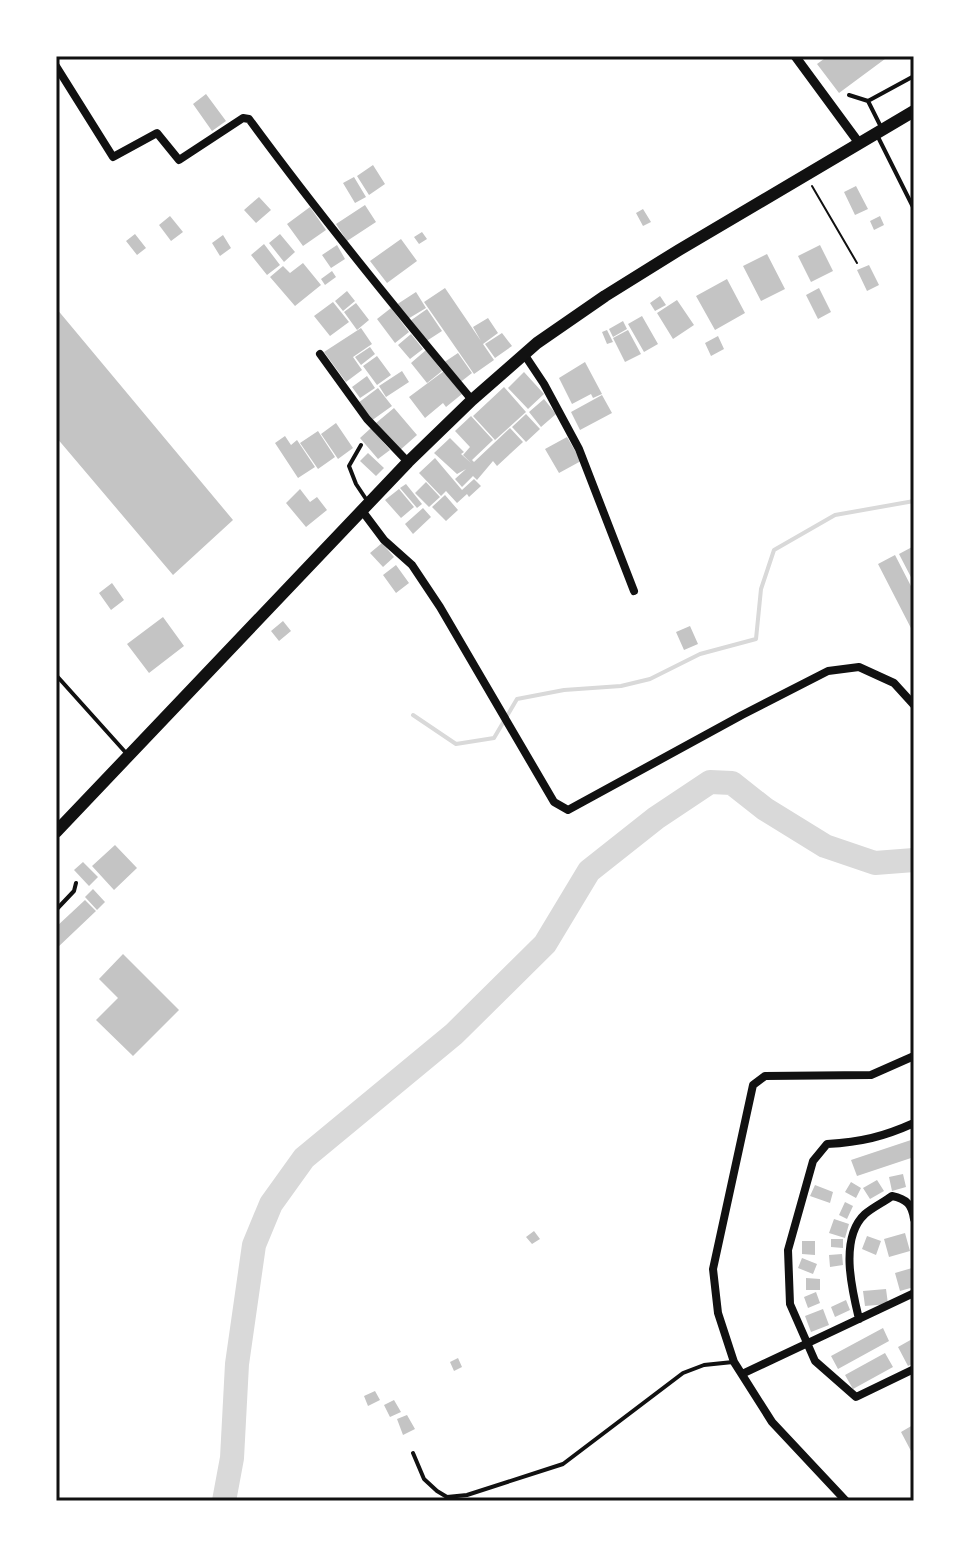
<svg xmlns="http://www.w3.org/2000/svg" width="970" height="1557" font-family="'Fira Sans',sans-serif">
	<style>
		.lines { fill: none; stroke-linecap: round; stroke-linejoin: round }
		.stream { stroke: #d9d9d9; stroke-width: 4 }
		.river { stroke: #d9d9d9; stroke-width: 24 }
		.building { fill: #c4c4c4 }
		.path { stroke: #111; stroke-width: 2 }
		.service { stroke: #111; stroke-width: 4 }
		.minor { stroke: #111; stroke-width: 8 }
		.tertiary { stroke: #111; stroke-width: 9 }
		.primary { stroke: #111; stroke-width: 12 }
		.neatline { fill: none; stroke: #111; stroke-width: 3 }
	</style>
	<rect width="100%" height="100%" fill="#fff"/>
	<g class="lines">
		<path class="stream" d="M413,715L456,744L494,738L517,699L564,690L621,686L650,679L700,654L756,639L761,589L774,550L835,515L914,501"/>
		<path class="river" d="M224,1501L232,1458L237,1364L254,1245L271,1204L304,1158L454,1034L545,944L589,871L656,818L710,782L732,783L765,809L825,846L875,863L914,860"/>
	</g>
	<path class="building" d="M828,56H889L839,93L817,64Z
		M206,94L226,121L212,131L193,104Z
		M373,165L385,184L369,195L357,176Z
		M354,177L366,197L355,203L343,183Z
		M856,186L868,209L855,215L844,192Z
		M259,197L271,210L256,223L244,210Z
		M365,205L376,222L347,241L336,224Z
		M310,207L326,230L303,246L287,224Z
		M643,209L651,222L643,226L636,213Z
		M170,216L183,232L171,241L159,225Z
		M880,216L884,225L874,230L870,221Z
		M422,232L427,239L419,244L414,237Z
		M135,234L146,248L137,255L126,241Z
		M280,234L295,252L284,262L269,243Z
		M223,235L231,248L220,256L212,243Z
		M401,239L417,261L387,283L370,261Z
		M264,244L280,265L267,275L251,255Z
		M337,245L345,259L331,268L322,255Z
		M820,245L833,271L811,282L798,256Z
		M767,254L785,289L761,301L743,266Z
		M303,263L321,285L295,306L270,277L283,266L290,273Z
		M869,265L879,285L867,291L857,270Z
		M332,271L336,277L325,285L321,279Z
		M727,279L745,313L715,330L696,296Z
		M445,288L481,341L473,327L488,318L498,333L483,344L494,360L474,374L424,302Z
		M819,288L831,312L818,319L806,295Z
		M347,291L355,301L343,311L335,301Z
		M416,292L426,308L406,320L396,305Z
		M660,296L666,305L655,311L650,303Z
		M677,300L694,325L673,339L657,313Z
		M333,302L349,322L330,336L314,316Z
		M356,303L369,320L357,330L344,312Z
		M56,308L233,520L173,575L56,437Z
		M391,308L409,332L395,343L377,319Z
		M427,309L442,331L425,342L410,321Z
		M642,316L658,344L644,352L628,324Z
		M623,321L627,329L613,337L609,329Z
		M361,328L372,344L353,357L362,370L346,382L324,352Z
		M607,330L613,342L607,344L602,332Z
		M628,330L641,354L625,362L613,338Z
		M502,333L512,346L495,358L485,344Z
		M411,334L423,349L410,359L398,345Z
		M718,336L724,349L711,356L705,343Z
		M370,347L375,354L361,365L355,357Z
		M426,350L442,371L427,383L411,363Z
		M458,353L472,373L458,384L443,363Z
		M377,356L391,375L377,385L363,366Z
		M585,362L602,394L593,398L591,394L572,404L559,378Z
		M402,371L409,382L386,397L379,386Z
		M444,371L462,394L446,407L443,403L425,418L409,397Z
		M524,372L544,394L528,409L508,388Z
		M367,376L375,388L360,398L352,387Z
		M504,387L526,412L495,440L473,416Z
		M378,388L392,406L371,421L358,403Z
		M602,395L612,413L580,430L571,412Z
		M544,399L556,414L541,427L529,412Z
		M394,408L417,435L399,451L376,423Z
		M526,414L540,429L526,442L512,427Z
		M471,416L493,440L472,460L474,462L510,428L523,442L497,466L493,461L477,480L473,476L462,487L455,479L466,469L457,474L434,453L450,438L464,452L461,454L471,463L463,455L470,447L455,431Z
		M336,423L353,448L338,459L321,434Z
		M371,428L390,450L378,459L360,438Z
		M318,431L335,457L318,469L300,443Z
		M285,436L291,445L297,440L315,467L298,478L275,443Z
		M567,437L581,461L559,473L545,449Z
		M368,453L384,468L376,476L360,461Z
		M435,458L462,490L474,479L481,486L469,497L467,494L457,503L446,491L441,496L419,473Z
		M426,482L440,497L429,507L415,493Z
		M406,484L422,504L417,508L400,488Z
		M300,489L310,502L317,497L327,510L306,527L286,503Z
		M399,489L414,507L401,518L385,500Z
		M445,495L458,510L446,521L432,507Z
		M423,508L431,517L413,534L405,524Z
		M382,543L394,557L383,567L370,553Z
		M914,546V583L899,554Z
		M895,555L914,592V634L878,564Z
		M396,565L409,583L396,593L383,575Z
		M112,583L124,600L111,610L99,593Z
		M163,617L184,646L149,673L127,644Z
		M283,621L291,631L279,641L271,631Z
		M690,626L698,644L684,650L676,632Z
		M115,845L137,868L114,890L92,866Z
		M83,862L98,877L89,886L74,870Z
		M93,889L105,902L97,910L85,897Z
		M85,900L96,911L56,949V927Z
		M123,954L179,1010L133,1056L96,1020L118,998L99,979Z
		M914,1139V1157L857,1176L851,1160Z
		M903,1174L906,1187L892,1191L889,1177Z
		M877,1180L884,1191L870,1199L863,1188Z
		M851,1182L861,1188L856,1198L845,1192Z
		M815,1185L833,1192L830,1203L810,1196Z
		M845,1202L853,1206L847,1219L839,1215Z
		M834,1219L849,1224L845,1238L829,1233Z
		M534,1231L540,1239L532,1244L526,1237Z
		M905,1233L910,1251L889,1257L884,1239Z
		M867,1236L881,1241L876,1255L862,1249Z
		M831,1239H843V1248L831,1247Z
		M802,1241H815V1255L802,1254Z
		M842,1254L843,1265L830,1267L829,1255Z
		M802,1258L817,1264L813,1274L798,1268Z
		M912,1268L914,1287L900,1291L895,1273Z
		M806,1278L820,1279V1290H806Z
		M886,1289L888,1304L865,1306L863,1291Z
		M816,1292L820,1303L808,1308L804,1297Z
		M846,1300L850,1310L835,1317L831,1307Z
		M823,1309L829,1325L811,1332L805,1316Z
		M883,1328L889,1341L838,1369L831,1356Z
		M914,1338V1363L908,1366L898,1347Z
		M885,1353L893,1367L853,1389L845,1375Z
		M458,1358L462,1367L454,1371L450,1362Z
		M375,1391L380,1400L368,1406L364,1396Z
		M394,1400L401,1412L390,1417L384,1405Z
		M407,1415L415,1429L403,1435L397,1419Z
		M913,1425L914,1449L911,1451L901,1432Z"/>
	<g class="lines">
		<path class="path" d="M812,186L857,263"/>
		<path class="service" d="M849,95L868,101L881,127
			M868,101L914,76
			M877,135L914,209
			M361,445L349,466L356,484L368,502
			M56,675L127,754
			M56,910L74,891L76,883
			M413,1453L424,1479L437,1491L447,1497L467,1495L563,1464L683,1373L704,1365L733,1362"/>
		<path class="minor" d="M56,66L113,157L157,133L179,160L243,118L249,119C320,216 395,308 472,400
			M320,354L367,419L408,462
			M524,354L544,384L579,449L634,591
			M363,512L384,540L412,565L440,607L554,802L568,810L742,715L828,671L859,667L894,683L914,705
			M914,1123C883,1137 861,1142 827,1144L813,1161L788,1250L790,1304L815,1361L856,1397L914,1369
			M859,1319C852,1290 839,1238 865,1214C873,1207 884,1202 892,1196C907,1199 912,1205 914,1219
			M742,1374L914,1293
			M846,1501L772,1422L734,1362L718,1313L713,1269L753,1085L765,1076L871,1075L914,1056"/>
		<path class="tertiary" d="M795,56L859,143"/>
		<path class="primary" d="M56,832L408,462L472,400L537,343L605,296L679,250L914,111"/>
	</g>
	<rect width="970" height="1557" fill="none" stroke="#ffffff" stroke-width="116"/>
	<rect x="58" y="58" width="854" height="1441" class="neatline"/>
</svg>
